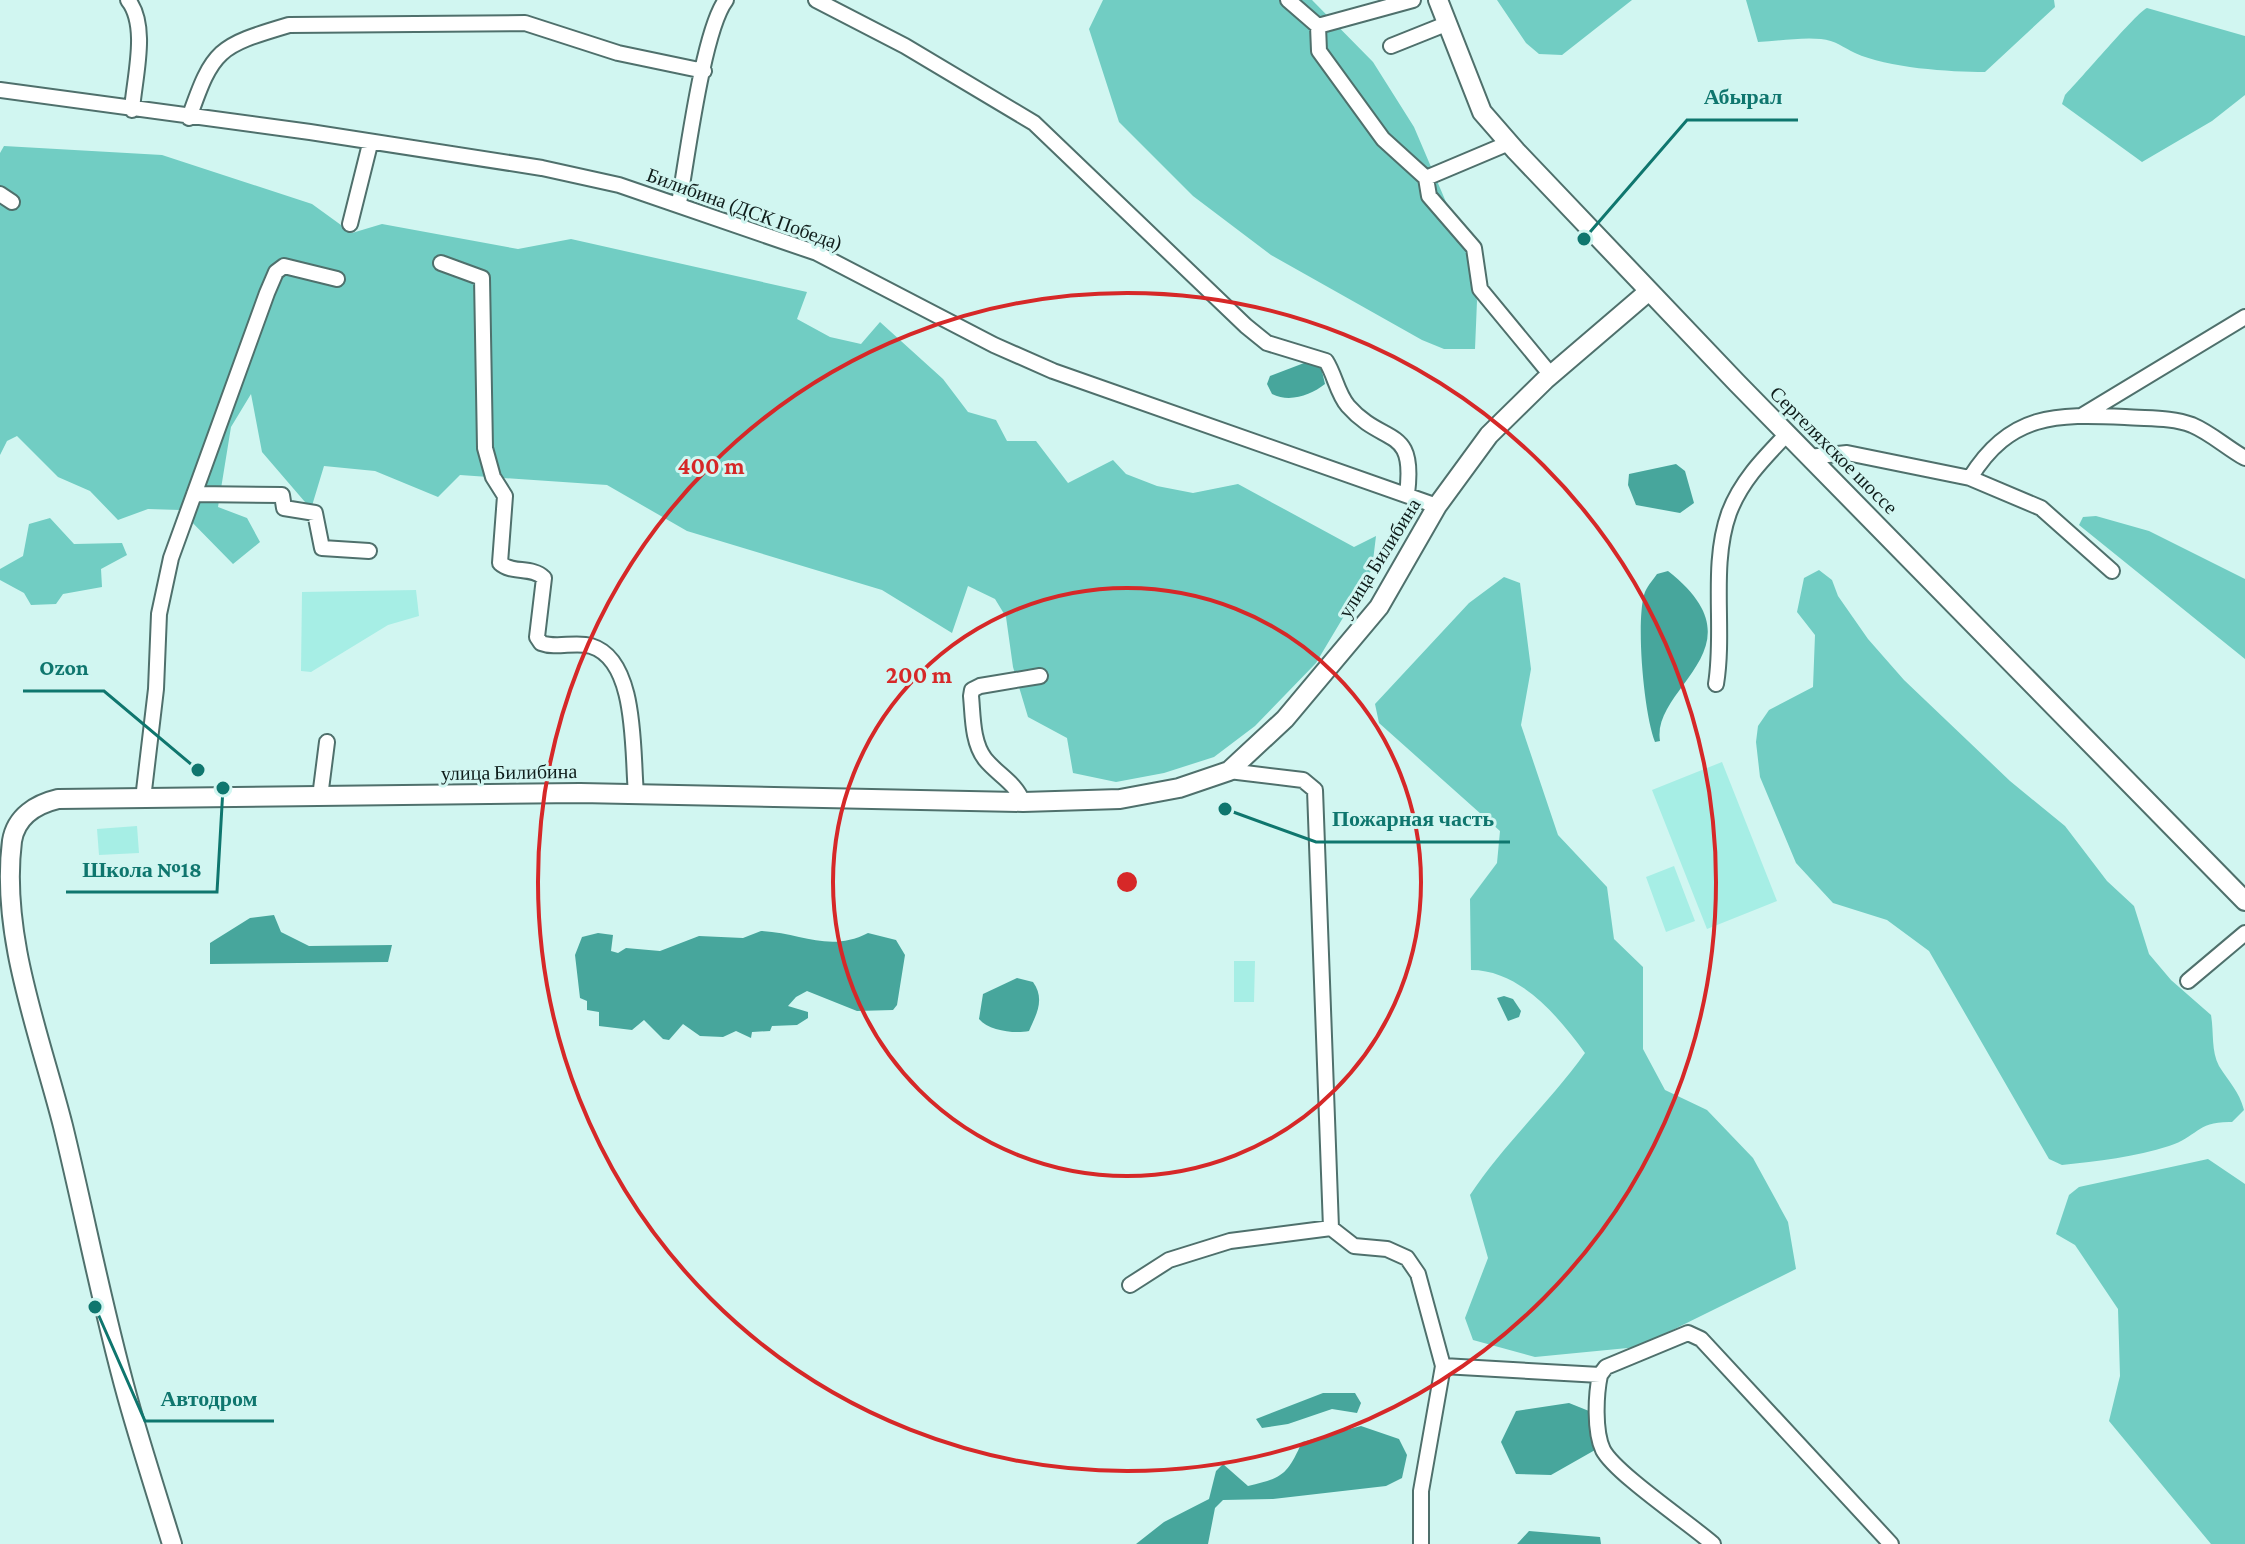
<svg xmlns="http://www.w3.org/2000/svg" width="2245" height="1544" font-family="'Crimson Pro',serif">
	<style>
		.green { fill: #a6eee5 }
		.forest { fill: #71cdc3 }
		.water { fill: #47a69c }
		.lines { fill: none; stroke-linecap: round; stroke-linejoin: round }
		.minor-casing { stroke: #4f706c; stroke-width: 18 }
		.major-casing { stroke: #4f706c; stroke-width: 22 }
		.minor { stroke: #fff; stroke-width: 14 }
		.major { stroke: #fff; stroke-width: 18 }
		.ring { fill: none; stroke: #d62828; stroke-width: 4 }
		.labels { text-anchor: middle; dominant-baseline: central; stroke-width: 6; stroke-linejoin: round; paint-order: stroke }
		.street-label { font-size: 20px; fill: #0f1d1b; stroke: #d1f6f1 }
		.centre { fill: #d62828; stroke: #d1f6f1; stroke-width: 4 }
		.ring-label { font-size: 24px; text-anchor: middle; font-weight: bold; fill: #d62828; stroke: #d1f6f1; stroke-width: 6; stroke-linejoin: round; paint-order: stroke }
		.leader { fill: none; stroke: #0f766e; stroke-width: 3 }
		.callout-dot { fill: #0f766e; stroke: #d1f6f1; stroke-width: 3 }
		.callout-label { font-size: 22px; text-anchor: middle; font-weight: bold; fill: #0f766e; stroke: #d1f6f1; stroke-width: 6; stroke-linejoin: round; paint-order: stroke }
	</style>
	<rect width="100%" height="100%" fill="#d1f6f1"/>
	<path class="green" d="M416,590L419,616L388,625L311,672L301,671L302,592Z
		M1722,762L1777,901L1707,929L1652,790Z
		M137,826L139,853L99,855L97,829Z
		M1674,866L1695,921L1666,932L1646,877Z
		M1234,961H1255L1254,1002H1234Z"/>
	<path class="forest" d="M1103,0H1312L1373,62L1414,127L1469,256L1477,301L1475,349H1444L1422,340L1271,255L1193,196L1119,122L1089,29Z
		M1497,0H1632L1562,55L1539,54L1526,43Z
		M1746,0H2054L2055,7L1985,72C1950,72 1887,68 1855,53C1844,48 1835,40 1821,39C1801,37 1779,41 1758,42Z
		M2147,8L2245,36V95L2212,121L2142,162L2062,104L2065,95C2080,80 2137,12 2147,8Z
		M4,146L162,155L312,204L352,233L382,224L518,249L571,239L807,292L797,319L830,337L861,344L880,322L943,379L968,412L996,420L1007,441H1036L1068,483L1113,460L1126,474L1157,486L1193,493L1238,484L1354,547L1376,536L1372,569L1316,663L1255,726L1214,757L1164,773L1116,782L1073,773L1067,738L1028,717L1013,667L1006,617L995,599L968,586L952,633L882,590L687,531L607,485L460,475L438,497L375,471L324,466L311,509L262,452L251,394L231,427L218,507L247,518L260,542L233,564L180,510L148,509L118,520L90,491L58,477L17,436L7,441L0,455V153Z
		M2096,516L2149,531L2245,579V659L2079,525L2083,517Z
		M50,518L74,544L122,543L127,555L101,569L102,587L63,594L56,604L31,605L24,593L0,580V569L23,556L29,524Z
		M1819,570L1832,580L1838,596L1868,639L1904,680L2010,781L2065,826L2107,881L2134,906L2149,954L2171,980L2211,1015C2214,1032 2211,1051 2219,1066C2229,1082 2239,1091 2244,1110L2232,1122C2196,1121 2198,1137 2169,1146C2136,1157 2097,1161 2062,1165L2049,1159L1929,951L1887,920L1833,903L1796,863L1760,777L1756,742L1758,726L1769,710L1813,687L1815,635L1797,612L1804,578Z
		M1504,577L1520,583L1531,669L1521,725L1558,835L1607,887L1614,939L1643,967V1049L1665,1090L1707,1110L1753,1158L1788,1222L1796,1269L1638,1347L1535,1357L1473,1340L1465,1318L1488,1258L1470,1195C1504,1144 1549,1103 1585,1053C1558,1016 1520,970 1471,970L1470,899L1497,863L1500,831L1379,723L1375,704L1469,603Z
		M2208,1159L2245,1184V1544H2211L2109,1421L2120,1376L2118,1309L2075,1245L2056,1234L2069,1195L2079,1187Z"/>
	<path class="water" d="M1312,360L1321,367L1325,384C1311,395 1290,403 1272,394L1267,384L1270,376Z
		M1676,464L1685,471L1694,503L1680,513L1636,505L1628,485L1629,474Z
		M1668,571C1766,648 1651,686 1660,741L1655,742C1644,714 1636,625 1644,595C1646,587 1653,580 1657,574Z
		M274,915L281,932L309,946L392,945L388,962L210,964V943L250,918Z
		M761,931C802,933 829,953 868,933L896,940L905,955L897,1005L893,1010L857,1011L807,991L796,997L788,1006L808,1012V1018L797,1025L772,1026L770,1031L752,1032L751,1038L736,1031L723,1037L700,1036L683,1024L669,1040L663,1039L644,1020L632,1030L599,1026V1012L587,1010V1001L580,998L575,955L582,937L598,933L613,935L611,951L618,953L626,948L660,951L699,936L743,938Z
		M1017,978L1033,982C1045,999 1037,1013 1029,1031C1015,1034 989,1031 979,1019L983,994Z
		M1504,996L1513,999L1521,1011L1519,1017L1508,1021L1497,998Z
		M1323,1393H1355L1361,1403L1357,1413L1332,1409L1288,1424L1262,1428L1256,1419Z
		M1569,1403L1594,1413L1595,1450L1551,1475L1516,1474L1501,1442L1516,1411Z
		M1361,1426L1399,1439L1407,1455L1402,1478L1386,1486L1273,1499L1223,1500L1215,1508L1208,1544H1136L1164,1522L1209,1499L1216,1471L1223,1464L1248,1486C1283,1478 1287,1475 1302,1442Z
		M1529,1531L1600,1537L1601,1544H1517Z"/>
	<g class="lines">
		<g class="minor-casing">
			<path id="minor" d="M128,0C149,26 134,79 132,110
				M816,0L905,46L1034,123L1246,326L1267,343L1326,361C1335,375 1337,393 1348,406C1384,447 1416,424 1407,494
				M1288,0L1318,26L1319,51L1383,139L1426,178L1429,196L1474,248L1480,289L1551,375
				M1318,26L1413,0
				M1391,46L1446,24
				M0,90L310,132L542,168L619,185L817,253L994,345L1053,371L1437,506
				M189,118C213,49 218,46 289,25L525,23L618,53L704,71
				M1426,178L1509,143
				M0,194L12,202
				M679,203C687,159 703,30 726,0
				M350,224L370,144
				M441,263L482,278L485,448L493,477L505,496L500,563C512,574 532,566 544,578L537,637L541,643C557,649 575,641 591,646C638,660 632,753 636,793
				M2083,415L2245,317
				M1809,457L1847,453L1970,478C2010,413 2056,414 2125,417C2148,419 2171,417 2192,425C2211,433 2227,448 2245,458
				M1970,478L2041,508L2112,571
				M194,494L282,495L284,508L315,513L322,548L369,551
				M1716,684C1725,629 1710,566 1729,513C1741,481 1764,458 1787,434
				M1229,771L1303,780L1315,790L1331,1228
				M320,797L327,742
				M143,799L156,689L159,614L171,558L267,293L276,272L284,266L337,279
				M1023,802C1015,782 998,775 985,759C972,742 973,716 971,696L972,690L980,686L1040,676
				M2188,981L2245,933
				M1130,1285L1169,1260L1230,1241L1331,1228L1354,1246L1387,1249L1407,1258L1418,1274L1443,1366L1421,1491V1544
				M1443,1366L1600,1375
				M1713,1544C1689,1523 1615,1473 1603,1450C1594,1431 1596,1394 1600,1375L1606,1367L1688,1333L1701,1339L1891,1544"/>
		</g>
		<g class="major-casing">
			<path id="major" d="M1438,0L1482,112L1516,151L1737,383L2245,901
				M172,1544C158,1499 144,1455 131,1410C104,1317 86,1220 63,1126C40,1035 0,936 12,841C16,816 37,804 58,799L580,793L1023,802L1120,799L1179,788L1229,771L1285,719L1379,607L1437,506L1489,435L1545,380L1649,291"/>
		</g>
		<use href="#minor" class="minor"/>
		<use href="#major" class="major"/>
	</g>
	<g class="ring">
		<circle cx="1127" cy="882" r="294"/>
		<circle cx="1127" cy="882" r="589"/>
	</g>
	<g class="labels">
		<g class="street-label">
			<text transform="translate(745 209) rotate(20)">Билибина (ДСК Победа)</text>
			<text transform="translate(1834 450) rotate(45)">Сергеляхское шоссе</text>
			<text transform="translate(1379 558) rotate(-58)">улица Билибина</text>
			<text transform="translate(509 772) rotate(-1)">улица Билибина</text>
		</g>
	</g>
	<circle cx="1127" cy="882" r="12" class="centre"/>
	<g class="ring-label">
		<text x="711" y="474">400 m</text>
		<text x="919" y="683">200 m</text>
	</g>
	<path class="leader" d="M1584 239L1687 120H1798M198 770L104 691H23M1225 809L1316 842H1510M223 788L217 892H66M95 1307L145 1421H274"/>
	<g class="callout-dot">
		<circle cx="1584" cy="239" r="8"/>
		<circle cx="198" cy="770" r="8"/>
		<circle cx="1225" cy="809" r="8"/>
		<circle cx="223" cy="788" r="8"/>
		<circle cx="95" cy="1307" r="8"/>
	</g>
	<g class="callout-label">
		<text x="1743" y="104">Абырал</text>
		<text x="64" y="675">Ozon</text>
		<text x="1413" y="826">Пожарная часть</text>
		<text x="142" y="877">Школа №18</text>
		<text x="209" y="1406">Автодром</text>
	</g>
</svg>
